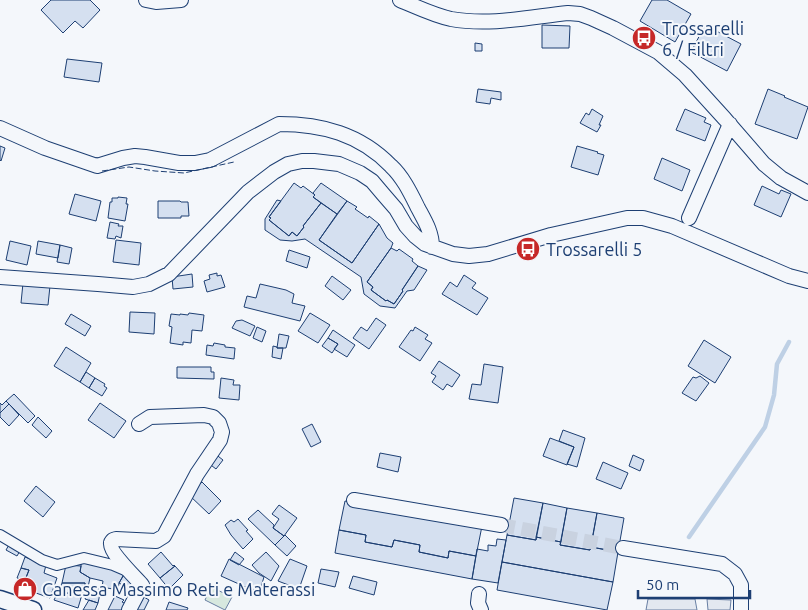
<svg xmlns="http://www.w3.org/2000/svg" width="808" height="610" font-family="Ubuntu,sans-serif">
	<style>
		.green { fill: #d7e8df; stroke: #687fa3 }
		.parking { fill: #e3e8f0; stroke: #687fa3 }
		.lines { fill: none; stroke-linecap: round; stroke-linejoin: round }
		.stream { stroke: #bed0e5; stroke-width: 4.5 }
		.building { fill: #d5e0f0; stroke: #1d3f73 }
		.minor-tunnel { stroke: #c9d2e0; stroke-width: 14; stroke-dasharray: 14 7; stroke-linecap: butt }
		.pedestrian-casing { stroke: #1d3f73; stroke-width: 12 }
		.minor-casing { stroke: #1d3f73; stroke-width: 16 }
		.tertiary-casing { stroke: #1d3f73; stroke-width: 19 }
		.pedestrian { stroke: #f4f7fb; stroke-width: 10 }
		.minor { stroke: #f4f7fb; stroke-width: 14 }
		.tertiary { stroke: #f4f7fb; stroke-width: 16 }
		.fence { stroke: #1d3f73; stroke-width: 1; stroke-dasharray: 6 2.5; stroke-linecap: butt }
		.labels { text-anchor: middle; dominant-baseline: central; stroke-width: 4; stroke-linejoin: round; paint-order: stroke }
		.poi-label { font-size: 18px; fill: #1d3f73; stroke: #f4f7fb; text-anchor: start }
	</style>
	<rect width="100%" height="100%" fill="#f4f7fb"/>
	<path class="green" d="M211,587L232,597L225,610L205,600Z"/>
	<path class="parking" d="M648,599H695L697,610H646Z
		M707,599L731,600L730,610H708Z"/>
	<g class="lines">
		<path class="stream" d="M689,537L765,427L774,395L777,364L789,342"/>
	</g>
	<path class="building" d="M51,0H90L100,10L83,28L75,21L63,33L41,10Z
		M652,0H667L691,14L675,42L640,21Z
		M542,25L570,26L569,48H542Z
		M705,25L741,44L727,71L691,52Z
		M475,43L482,44V51H475Z
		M67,59L102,63L99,82L64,77Z
		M478,89L501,92V100L491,98L490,104L476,102Z
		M768,89L785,96L784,97L808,107L797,139L755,124Z
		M592,109L603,116L599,125H601L597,132L580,123L586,113L589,115Z
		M685,109L706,118L704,122L711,125L705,141L676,130Z
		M0,146L5,148L1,161L0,160Z
		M577,146L598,152L597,153L604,155L598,175L571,167Z
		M662,158L690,170L682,191L654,179Z
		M294,183L301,188L303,186L315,195L313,197L321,203L303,226L304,227L297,236L292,232L289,236L269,220L271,218L269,217Z
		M321,183L347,201L337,214L313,197L315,195L313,193Z
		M762,186L779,194L781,190L791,194L781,217L754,205Z
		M75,194L101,201L96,221L69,214Z
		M118,197L127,198L126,204H128L125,221L108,218L110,202H112V198H118Z
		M277,200L281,201L269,217L271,218L269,220L289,236L292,232L297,236L304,227L303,226L321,203L337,214L319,240L352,263L379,224L387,238L393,243L391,248L367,282L373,287L371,290L386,301L387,300L394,304L403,291L402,290L418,266L427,270L414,290L407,291L395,308L380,306L364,294L361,277L305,239L292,241L280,240L265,230V219Z
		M158,201H180L181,202H188L189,216H181V218H158Z
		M347,201L357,207L355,209L368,218L369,216L379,224L352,263L319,240Z
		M110,222L119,224L118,226H123L121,238L116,236L115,239L107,238Z
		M116,240L141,243L139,265L113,262Z
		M10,241L31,246L27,265L6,260Z
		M38,241L60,245L58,258L36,254Z
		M60,245L72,248L69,264L57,262Z
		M391,248L397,251L399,249L413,259L412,261L418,266L402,290L403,291L394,304L387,300L386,301L371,290L373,287L367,282Z
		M289,250L310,257L307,268L286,261Z
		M217,273V276L221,275L225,287L207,292L204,281L210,279L209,275Z
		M192,274L193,287L173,289L172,277Z
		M464,275L476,283L472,288L488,298L477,315L442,294L450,282L457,287Z
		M332,276L351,290L343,300L325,286Z
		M23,283L50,286L48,305L21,303Z
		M260,284L286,290L294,294L292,303L305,306L300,321L244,307L247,296L256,298Z
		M130,312L155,313L154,334L129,332Z
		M189,313L204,315L202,331L192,330L191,343L183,342V345L170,343L172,327L169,326L171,314L180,315V314L188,315Z
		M310,313L330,325L318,343L298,331Z
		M71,314L91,326L85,336L65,324Z
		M376,318L386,325L369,349L353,338L361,327L367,331Z
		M242,320L255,326L250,336L232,328L236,321Z
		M257,327L266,331L262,342L253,338Z
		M415,327L428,335L425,339L432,343L420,361L399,347L411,330L413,331Z
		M333,330L355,345L347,357L334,349L338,344L328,338Z
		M279,334L289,336L286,348H277Z
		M328,338L338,344L332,353L322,346Z
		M704,340L731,357L715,383L688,366Z
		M214,343L225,345V347L235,348L234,359L206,355L207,345L213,346Z
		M273,346L277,347V348H283L281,359L272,357Z
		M66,347L91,363L80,382L54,366Z
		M439,361L460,375L452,387L447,384L443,390L432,382L436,376L431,373Z
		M484,364L503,367L498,403L469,399L472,384L481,385Z
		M177,367H211V372H214V379L177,378Z
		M86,372L95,378L89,388L80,382Z
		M700,376L709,383L696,401L682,393L693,377L696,378Z
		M95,378L105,384L104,386L107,388L102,396L89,388Z
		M221,378L234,380L233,385H240L239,400L219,398Z
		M14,394L35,416L28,423L6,401Z
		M6,401L9,404L0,413V403L2,405Z
		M100,403L126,421L114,438L88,420Z
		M9,404L19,415L9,426L0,417V413Z
		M38,417L52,431L46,438L32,425Z
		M312,424L321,442L311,447L302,429Z
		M563,430L585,438L577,467L567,464L574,447L559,441Z
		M550,438L574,447L567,465L543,456Z
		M214,453L223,460L216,469L207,462Z
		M380,453L401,457L398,472L377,467Z
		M633,455L644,460L640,471L629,466Z
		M603,462L628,473L621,489L596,479Z
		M202,482L221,501L209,514L189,495Z
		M36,486L55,502L43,517L24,501Z
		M514,498L543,503L536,540L507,535Z
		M345,501L482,526L476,556L449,551L448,558L419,552L420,545L394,540L392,547L365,542L366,535L339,530Z
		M543,503L567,508L561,542L536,537Z
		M279,505L297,518L284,536L273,528L279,519L272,514Z
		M567,508L597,513L590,550L560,545Z
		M258,510L274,525L273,528L284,536L275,545L248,519Z
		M597,513L624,518L618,552L591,547Z
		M238,519L248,530L246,531L253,539L243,549L231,535L225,525L231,520L234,522Z
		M339,530L366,535L365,542L392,547L394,540L420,545L419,552L448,558L449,551L476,556L472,579L335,553Z
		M285,535L296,546L287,556L275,545Z
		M507,535L536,540V537L561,542L560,545L590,550L591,547L618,552L613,582L502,562Z
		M497,539L506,540L498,583L472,579L477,549L488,551V545L496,546Z
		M10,543L21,549L17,556L6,550Z
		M161,552L173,566L174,565L175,566L160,578L148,564Z
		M235,552L244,559L239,565L230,560Z
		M266,552L279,566L271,581L259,573L252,565Z
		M25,557L46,565L44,573L57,578L50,598L22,588L29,570L21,568Z
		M229,559L264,577L260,590L250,589L221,576Z
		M290,559L307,566L299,589L278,581Z
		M82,560L126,571L119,583L118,590L102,587L103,581L90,578L80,572Z
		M502,562L613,582L607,610L497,590Z
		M66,565L81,566L80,572L90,578L88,587L85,586V583H62Z
		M175,566L183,575L169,589L160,578Z
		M21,568L29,570L25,580L17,578Z
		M321,569L339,572L335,587L318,583Z
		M126,571L140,585L135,597L124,590L126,587L119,583Z
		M353,576L377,582L374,595L349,588Z
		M62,583H85V586L81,598L59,590Z
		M89,588L101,589L98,603L85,599Z
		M59,590L81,598L78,608L54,600Z
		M139,594L149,600L144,610H130Z
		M115,596L124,600L122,602L128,605L125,610H108Z
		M89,600L98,603L95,610H83Z
		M169,602L188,608L187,610H166Z"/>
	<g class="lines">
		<path class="minor-tunnel" d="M501,525L623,548"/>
		<g class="pedestrian-casing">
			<path id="pedestrian" d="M0,535L42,560L57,565L84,558L113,565L127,571"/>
		</g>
		<g class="minor-casing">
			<path id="minor" d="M146,0L156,2L181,0
				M400,0C417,7 433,15 451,19C490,26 530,17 568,13L580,14L591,18L613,28L658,52L685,75L725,119L764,164L781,178L808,193
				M0,128L45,148L97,166L123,158L135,156L145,157L179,163H195L210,160L279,124C322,124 360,134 391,166C403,177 411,194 418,208C425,221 432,232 432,247
				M689,218L730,124
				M0,277L98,284L133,287L149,284L169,274L248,192L274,172L288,164L302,161H314L339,164L360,173L372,181L383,194L396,209L406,226L415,236L425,244L453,254L469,256L488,254L551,235L627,218H643L672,226L789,276L808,281
				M354,500L501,525
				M623,548L722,564L735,574L741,585V610
				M479,594L478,603L481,610
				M129,610L142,585C136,578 109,552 111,543C111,542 112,541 113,540L116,539L156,541L164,536L197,474L220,440L222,432L219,423L213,417L204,415L150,417L139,424"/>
		</g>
		<g class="tertiary-casing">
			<path id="tertiary" d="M0,599L33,610"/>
		</g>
		<use href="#pedestrian" class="pedestrian"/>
		<use href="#minor" class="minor"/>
		<use href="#tertiary" class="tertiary"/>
		<path class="fence" d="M102,171L129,167L155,171L184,173L234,162"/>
	</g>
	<defs>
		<g id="bus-disc" transform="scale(1.25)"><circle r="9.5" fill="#c62828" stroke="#f4f7fb"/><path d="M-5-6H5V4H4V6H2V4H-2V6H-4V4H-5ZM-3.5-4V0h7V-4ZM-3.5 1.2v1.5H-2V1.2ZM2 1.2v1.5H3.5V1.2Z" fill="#fff"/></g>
		<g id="shop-disc" transform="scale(1.25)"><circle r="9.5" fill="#c62828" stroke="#f4f7fb"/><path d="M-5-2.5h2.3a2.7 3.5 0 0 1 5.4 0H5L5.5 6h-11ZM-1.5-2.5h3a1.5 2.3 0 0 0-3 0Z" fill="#fff"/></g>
	</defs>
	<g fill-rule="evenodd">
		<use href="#bus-disc" x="644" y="38"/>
		<use href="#bus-disc" x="528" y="249"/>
		<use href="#shop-disc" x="25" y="589"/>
	</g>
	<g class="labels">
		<g class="poi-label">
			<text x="662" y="28">Trossarelli<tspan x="662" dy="21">6 / Filtri</tspan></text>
			<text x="546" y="249">Trossarelli 5</text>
			<text x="42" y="589">Canessa Massimo Reti e Materassi</text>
		</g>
	</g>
	<path d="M638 590v8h112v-8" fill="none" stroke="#1d3f73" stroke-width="2.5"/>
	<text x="646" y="590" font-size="15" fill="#1d3f73" stroke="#f4f7fb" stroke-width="4" paint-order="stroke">50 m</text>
</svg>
